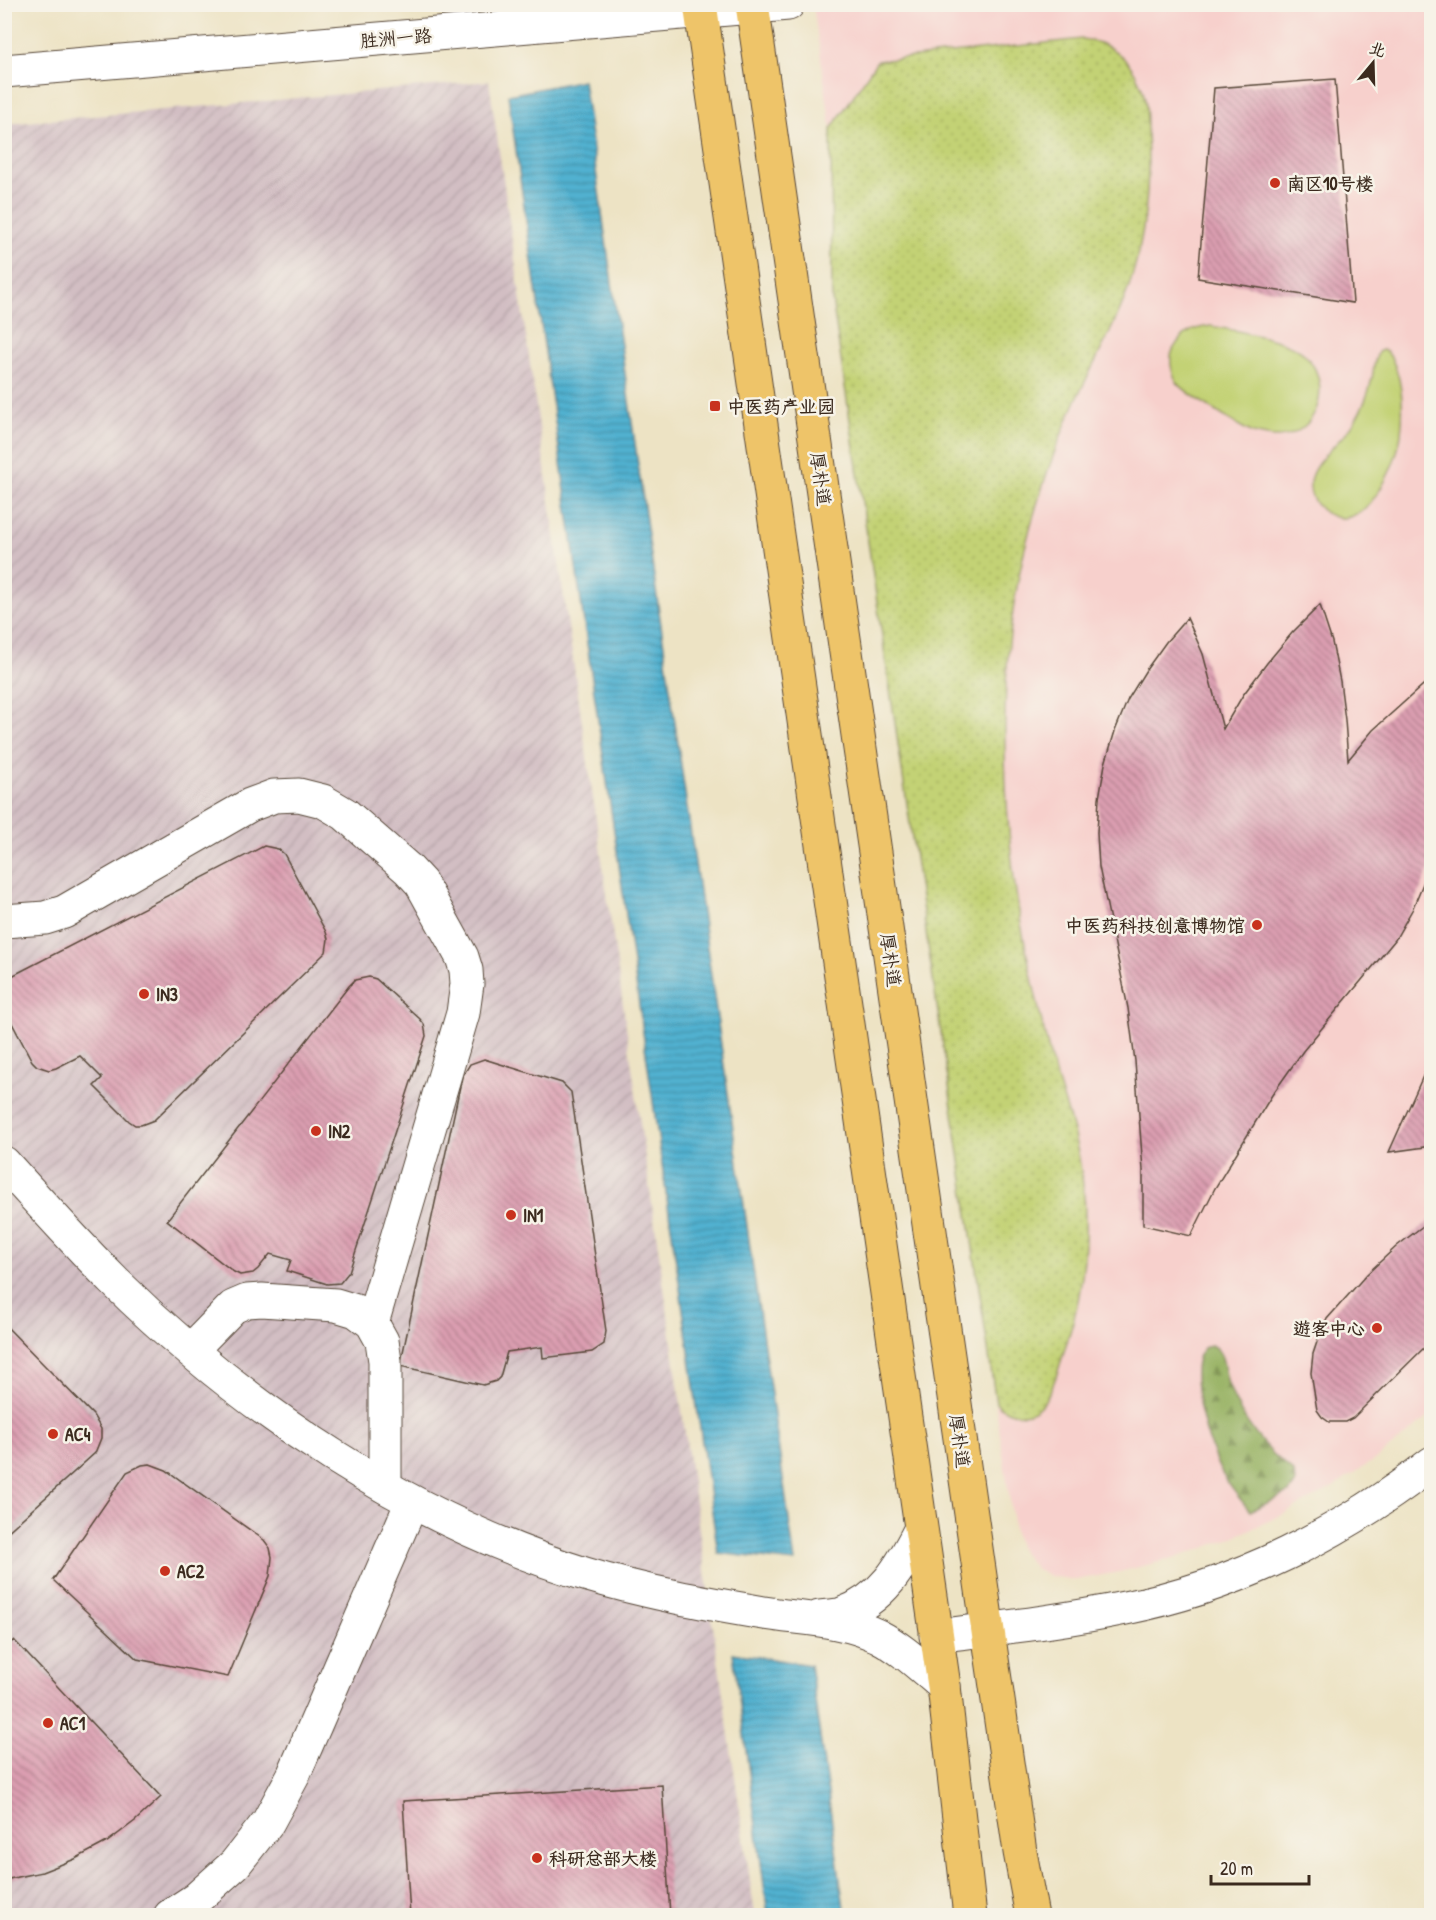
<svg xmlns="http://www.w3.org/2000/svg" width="1436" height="1920" font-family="'Patrick Hand','LXGW WenKai TC',sans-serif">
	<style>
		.built { fill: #f7d0cc }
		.industrial { fill: url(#industrial-furrows) }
		.grass { fill: #c3d274; stroke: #7f7e49; stroke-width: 1.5 }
		.forest { fill: url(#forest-firs); stroke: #6a6f42; stroke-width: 1.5 }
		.park { fill: url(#park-dots); stroke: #7f7e49; stroke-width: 1.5 }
		.water { fill: url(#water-rules); stroke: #466e77; stroke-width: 1.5 }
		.building { fill: url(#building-back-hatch) }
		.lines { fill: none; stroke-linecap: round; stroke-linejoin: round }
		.minor-casing { stroke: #564637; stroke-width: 35 }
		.major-casing { stroke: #564637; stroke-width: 35 }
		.minor { stroke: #fff; stroke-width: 33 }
		.major { stroke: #eec469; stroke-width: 33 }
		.poi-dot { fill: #c8321e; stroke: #f7f3e8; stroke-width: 2 }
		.labels { text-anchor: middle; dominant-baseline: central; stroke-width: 5; stroke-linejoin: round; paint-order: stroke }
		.street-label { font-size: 18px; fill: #3b2a1e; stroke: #f7f3e8 }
		.poi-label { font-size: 18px; font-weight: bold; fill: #3b2a1e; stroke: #f7f3e8; text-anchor: start }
	</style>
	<defs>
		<pattern id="industrial-furrows" width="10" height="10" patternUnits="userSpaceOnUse" patternTransform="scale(1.5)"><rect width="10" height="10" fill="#d2bec3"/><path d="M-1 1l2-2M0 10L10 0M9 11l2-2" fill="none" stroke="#b5a3a7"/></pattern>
		<pattern id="forest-firs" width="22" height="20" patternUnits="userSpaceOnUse" patternTransform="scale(1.5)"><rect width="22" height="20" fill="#9ab466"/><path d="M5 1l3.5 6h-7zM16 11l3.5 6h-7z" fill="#7f9353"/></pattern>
		<pattern id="park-dots" width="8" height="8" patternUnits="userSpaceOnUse" patternTransform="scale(1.5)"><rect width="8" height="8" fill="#c3d274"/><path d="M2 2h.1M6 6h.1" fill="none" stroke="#a8b464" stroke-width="1.8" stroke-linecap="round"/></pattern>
		<pattern id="water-rules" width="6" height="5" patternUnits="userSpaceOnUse" patternTransform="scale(1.5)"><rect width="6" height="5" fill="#51b1d0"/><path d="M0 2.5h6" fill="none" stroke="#4490a8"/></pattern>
		<pattern id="building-back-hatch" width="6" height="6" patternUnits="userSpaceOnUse" patternTransform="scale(1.5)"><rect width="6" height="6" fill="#db9eb1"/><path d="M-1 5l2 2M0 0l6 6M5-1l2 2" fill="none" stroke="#b3818f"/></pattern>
	</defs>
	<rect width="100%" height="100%" fill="#f7f3e8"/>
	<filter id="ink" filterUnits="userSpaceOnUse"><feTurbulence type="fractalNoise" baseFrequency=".0167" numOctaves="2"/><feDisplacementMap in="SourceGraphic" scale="12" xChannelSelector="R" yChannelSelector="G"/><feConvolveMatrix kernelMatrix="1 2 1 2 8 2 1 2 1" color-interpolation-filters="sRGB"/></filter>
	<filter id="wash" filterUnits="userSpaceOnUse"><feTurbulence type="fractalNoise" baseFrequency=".008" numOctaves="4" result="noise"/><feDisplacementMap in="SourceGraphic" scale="24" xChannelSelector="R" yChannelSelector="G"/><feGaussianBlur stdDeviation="1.35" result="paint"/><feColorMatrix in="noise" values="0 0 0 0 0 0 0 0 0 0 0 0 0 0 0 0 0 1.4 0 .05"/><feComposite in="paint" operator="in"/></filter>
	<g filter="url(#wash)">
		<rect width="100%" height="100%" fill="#ede3c4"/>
		<path class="built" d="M813,5H1431V1415L1380,1456L1332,1488L1282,1515L1229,1539L1175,1558L1119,1572L1076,1580L1050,1576L1037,1570L1020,1549L1015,1536L832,299L831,129Z"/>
		<path class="industrial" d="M489,81L755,1915L5,1916V124Z"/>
		<path class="grass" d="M1211,326C1234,331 1291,339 1306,356C1337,389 1312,445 1267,436C1262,435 1257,434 1253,433C1240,427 1183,392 1177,382C1171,372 1168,358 1174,348C1183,332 1194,328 1211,326Z
			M1382,350L1387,351C1403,373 1404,408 1401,434C1397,466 1363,543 1322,510C1313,503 1309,493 1310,482C1312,462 1341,442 1353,424C1361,411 1369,394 1372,378C1374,369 1374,360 1378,352Z"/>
		<path class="forest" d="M1210,1345C1225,1349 1224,1372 1228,1384C1242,1421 1263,1448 1294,1472L1295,1484L1289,1493L1250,1511C1239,1498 1228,1485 1220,1470C1210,1450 1178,1354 1210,1345Z"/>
		<path class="park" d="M1082,39C1107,41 1129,57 1139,81C1147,97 1147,115 1147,132C1150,182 1146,232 1131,280C1118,321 1096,358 1078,396C1062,430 1049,465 1038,501C1016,570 1006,643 1005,715C1004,784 1009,856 1021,924C1030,971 1040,1017 1052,1063C1059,1087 1068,1110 1074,1135C1091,1202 1089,1276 1067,1342C1061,1360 1054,1390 1042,1404C1029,1419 1009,1416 996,1403L832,299L831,129L877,61Z"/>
		<path class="water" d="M583,80L795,1562L718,1553L508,95Z
			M733,1653L810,1665L845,1915H768Z"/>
		<g id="blocks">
			<path class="building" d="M1335,79L1353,303L1198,278L1214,88Z
				M1320,605L1332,642L1340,681L1345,720L1348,760L1373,730L1431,678L1432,862L1412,910L1395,940L1303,1051L1272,1095L1215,1188L1191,1236L1143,1225V1170L1135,1061L1128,1008L1099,867L1097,833L1099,798L1105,764L1115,731L1128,699L1146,670L1166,642L1187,618L1203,654L1223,729L1243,695L1267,663L1292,633Z
				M264,846L278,849L284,854L326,932L328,939L326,952L154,1120L141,1125H135L129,1121L94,1086L102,1078L80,1056L56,1068L49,1070L37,1066L32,1061L4,1008V980Z
				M369,977L376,979L420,1019L424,1024L426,1036L349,1272L340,1283L327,1284L287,1271L291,1260L270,1254L258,1269L253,1273L240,1275L234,1272L167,1220L349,986L355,980Z
				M1432,1056V1146L1389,1152Z
				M484,1059L562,1083L571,1092L606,1331L604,1344L592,1352L543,1358L542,1347L507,1352L500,1377L496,1381L483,1385L400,1366L462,1077L470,1064Z
				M1432,1219V1340L1353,1418L1345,1422H1329L1322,1417L1317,1410L1311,1373L1313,1354L1319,1336L1327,1319L1367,1274L1397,1246Z
				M4,1324L93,1415L101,1429V1438L95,1453L4,1535Z
				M150,1464L166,1470L264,1540L270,1548L272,1557L270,1576L228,1677L137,1659L53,1580L127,1472L142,1465Z
				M14,1640L161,1797L135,1821L107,1842L75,1859L42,1872L4,1880V1649Z
				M662,1785L670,1916H410L403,1801Z"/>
		</g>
	</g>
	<g filter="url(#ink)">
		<use href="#blocks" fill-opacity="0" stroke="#564637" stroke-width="1.5"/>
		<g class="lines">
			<g class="minor-casing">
				<path id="minor" d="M4,71L788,4
					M4,921L45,918L64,912L250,805L274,796L299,795L323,801L345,814L408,869L421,883L462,957L466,970L467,984L463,1013L372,1323
					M4,1163C40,1203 76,1243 114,1281C244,1409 410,1520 585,1574C644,1592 704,1603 764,1613C802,1619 842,1619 878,1636C902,1648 923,1669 944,1686
					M191,1350L233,1307L247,1301L262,1300L336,1305L356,1311L372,1323L382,1341L385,1361V1486
					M819,1617C826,1616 835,1616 842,1614C883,1599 901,1567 920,1530
					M936,1636C999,1628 1063,1621 1125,1608C1237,1586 1342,1533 1432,1463
					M170,1916L196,1899L235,1864L268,1822L293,1776L412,1502"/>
			</g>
			<g class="major-casing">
				<path id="major" d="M700,4L944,1686L970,1916
					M752,4L1020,1852L1032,1916"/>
			</g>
			<use href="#minor" class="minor"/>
			<use href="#major" class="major"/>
		</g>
	</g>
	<g class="poi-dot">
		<circle cx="1275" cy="183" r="6"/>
		<rect x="709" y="400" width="12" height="12" rx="3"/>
		<circle cx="1257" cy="925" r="6"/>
		<circle cx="144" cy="994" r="6"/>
		<circle cx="316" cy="1131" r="6"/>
		<circle cx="511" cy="1215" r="6"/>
		<circle cx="1377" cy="1328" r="6"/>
		<circle cx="53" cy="1434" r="6"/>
		<circle cx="165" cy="1571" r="6"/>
		<circle cx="48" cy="1723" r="6"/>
		<circle cx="537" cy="1858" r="6"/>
	</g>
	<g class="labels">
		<g class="street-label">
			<text transform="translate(396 38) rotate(-5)">胜洲一路</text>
			<text transform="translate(821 479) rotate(82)">厚朴道</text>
			<text transform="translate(891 960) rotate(82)">厚朴道</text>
			<text transform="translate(960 1441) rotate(82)">厚朴道</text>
		</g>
		<g class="poi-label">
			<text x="1287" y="183">南区10号楼</text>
			<text x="727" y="406">中医药产业园</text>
			<text x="1245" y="925" text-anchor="end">中医药科技创意博物馆</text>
			<text x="156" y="994">IN3</text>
			<text x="328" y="1131">IN2</text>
			<text x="523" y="1215">IN1</text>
			<text x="1365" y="1328" text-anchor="end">遊客中心</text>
			<text x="65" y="1434">AC4</text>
			<text x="177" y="1571">AC2</text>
			<text x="60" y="1723">AC1</text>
			<text x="549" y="1858">科研总部大楼</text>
		</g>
	</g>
	<rect width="1436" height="1920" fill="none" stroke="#f7f3e8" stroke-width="24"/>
	<g transform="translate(1373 63) rotate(19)" stroke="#f7f3e8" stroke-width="4.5" paint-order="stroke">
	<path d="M0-4.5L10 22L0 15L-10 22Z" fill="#3b2a1e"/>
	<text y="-9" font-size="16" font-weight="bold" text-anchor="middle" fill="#3b2a1e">北</text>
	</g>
	<path d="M1211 1875v9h98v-9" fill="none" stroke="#3b2a1e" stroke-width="3"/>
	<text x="1220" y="1875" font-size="18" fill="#3b2a1e" stroke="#f7f3e8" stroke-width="4.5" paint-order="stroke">20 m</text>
</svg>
